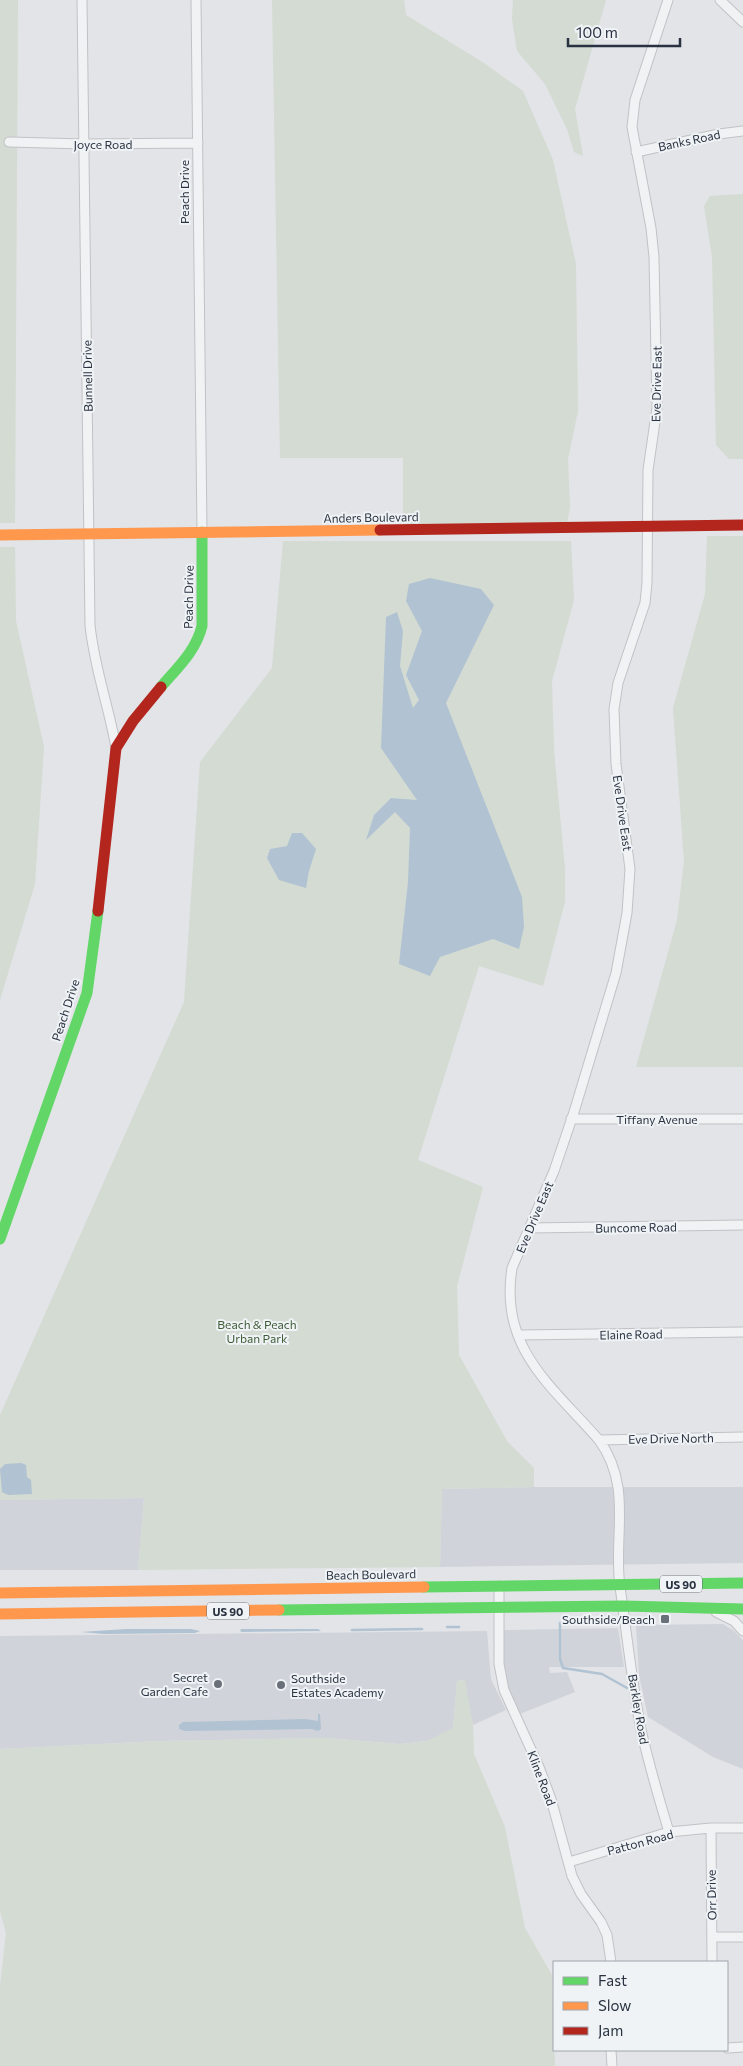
<svg xmlns="http://www.w3.org/2000/svg" width="743" height="2066" font-family="Commissioner,sans-serif">
	<style>
		.built { fill: #d0d4da }
		.green { fill: #d3dbd2 }
		.water { fill: #b1c2d2 }
		.lines { fill: none; stroke-linecap: round; stroke-linejoin: round }
		.stream { stroke: #b1c2d2; stroke-width: 2.5 }
		.street-casing { stroke: #c0c2c5; stroke-width: 11 }
		.street { stroke: #f1f2f4; stroke-width: 9 }
		.fast { stroke: #63d668; stroke-width: 11 }
		.slow { stroke: #ff974d; stroke-width: 11 }
		.jam { stroke: #b3261e; stroke-width: 11 }
		.poi-dot { fill: #6a707a; stroke: #f0f3f6; stroke-width: 2 }
		.labels { text-anchor: middle; dominant-baseline: central; stroke-width: 4; stroke-linejoin: round; paint-order: stroke }
		.shield { fill: #f0f3f6; stroke: #656c77; stroke-width: 1 }
		.shield-label { font-size: 11px; font-weight: bold; fill: #293240 }
		.street-label { font-size: 12px; fill: #293240; stroke: #f0f3f6 }
		.park-label { font-size: 12px; fill: #3e5c36; stroke: #f0f3f6 }
		.poi-label { font-size: 12px; fill: #293240; stroke: #f0f3f6; text-anchor: end }
	</style>
	<rect width="100%" height="100%" fill="#e2e4e7"/>
	<path class="built" d="M534,1487H743V1563L440,1567L442,1489Z
		M144,1498L138,1570H0V1500Z
		M723,1624L733,1630L743,1640V1769L713,1757L648,1717L639,1675L636,1625Z
		M618,1628L624,1667H549L550,1673L567,1672L575,1692L520,1714L506,1685L503,1665L504,1630Z
		M487,1631L491,1679L506,1710L473,1725L464,1680L457,1681L453,1729L427,1741L400,1744L325,1738L161,1741L0,1749V1636Z"/>
	<path class="green" d="M0,0H18L15,523H0Z
		M272,0H404L406,15L484,63L523,91L553,160L576,264L578,411L568,459L570,508L567,523L403,526V458H280Z
		M513,0H606L575,109L583,156L574,152L567,129L545,84L517,51L512,19Z
		M743,194V459H729L716,445L712,257L704,206L710,196Z
		M707,536H743V1067H636L677,920L684,861L673,708L705,594Z
		M283,541H571L574,600L552,681L554,750L565,869V902L543,986L479,966L418,1160L483,1187L457,1286L459,1355L507,1441L534,1468V1487L442,1489L440,1567L138,1570L144,1498L0,1500V1415L184,1002L200,762L272,668Z
		M0,547H15L16,621L44,747L35,884L0,1000Z
		M465,1680L473,1725L474,1754L505,1827L525,1928L552,1975L555,2066H0V1986L6,1933L0,1911V1749L161,1741L325,1738L400,1744L427,1741L453,1728L457,1681Z"/>
	<path class="water" d="M430,578L481,589L494,605L446,703L522,897L524,927L519,949L493,939L440,957L430,976L399,964L408,882L410,828L395,812L366,840L374,815L391,798L417,800L381,748L386,617L397,612L403,631L400,666L413,708L419,700L406,675L422,631L406,601L409,584Z
		M292,833H302L316,849L309,871L306,888L279,880L267,858L270,849L287,846Z
		M21,1463L26,1465L27,1477L31,1480L32,1494L8,1495L2,1492L0,1469L5,1464Z
		M126,1629H191L200,1631L195,1633L104,1634L81,1632Z
		M241,1629H318L321,1631L242,1632L240,1631Z
		M318,1714H320L321,1729L318,1731L312,1729L185,1731L179,1729V1725L183,1722L305,1719L318,1721Z"/>
	<g class="lines">
		<path class="stream" d="M560,1623V1659L563,1668L602,1674L627,1688
			M447,1627H459
			M352,1630L422,1629"/>
		<g class="street-casing">
			<path id="street" d="M82,0L90,625C94,667 109,707 116,748
				M196,0L202,532
				M668,0L635,100L632,127L651,228L654,257L657,408L648,470L647,583L645,603L618,683L614,709L616,764L630,869L627,913L616,973L574,1112L554,1171L512,1268C499,1349 552,1386 599,1440C633,1487 613,1535 620,1587C627,1635 632,1683 641,1730C649,1764 659,1799 669,1832
				M720,0L743,22
				M9,142L85,144L198,143
				M636,152L719,134L743,131
				M571,1119H743
				M529,1228L743,1225
				M519,1335L743,1332
				M599,1440L743,1437
				M499,1586V1664L504,1690L539,1767L551,1799L572,1876L581,1894L601,1922L607,1935L611,1962
				M716,1612L734,1621L743,1631
				M711,1828L712,1962
				M569,1862L669,1832L711,1828H743
				M712,1937H743
				M727,2048L743,2047
				M611,2050L612,2066"/>
		</g>
		<use href="#street" class="street"/>
		<path class="fast" d="M161,687C177,668 196,651 202,626V532
			M0,1239L87,993L98,911
			M424,1587L743,1583
			M279,1610L623,1606L743,1609"/>
		<path class="slow" d="M0,535L380,530
			M0,1593L424,1587
			M0,1614L279,1610"/>
		<path class="jam" d="M380,530L743,525
			M98,911L116,748L133,721L161,687"/>
	</g>
	<g class="poi-dot">
		<rect x="660" y="1614" width="10" height="10" rx="2.5"/>
		<circle cx="218" cy="1684" r="5"/>
		<circle cx="281" cy="1685" r="5"/>
	</g>
	<g class="labels">
		<g class="shield">
			<rect x="660" y="1575.5" width="42" height="17" rx="4"/>
			<rect x="207" y="1602.5" width="42" height="17" rx="4"/>
		</g>
		<g class="shield-label">
			<text x="681" y="1584">US 90</text>
			<text x="228" y="1611">US 90</text>
		</g>
		<g class="street-label">
			<text transform="translate(689 140) rotate(-12)">Banks Road</text>
			<text x="103" y="144">Joyce Road</text>
			<text transform="translate(184 192) rotate(-90)">Peach Drive</text>
			<text transform="translate(87 376) rotate(-91)">Bunnell Drive</text>
			<text transform="translate(656 384) rotate(-89)">Eve Drive East</text>
			<text transform="translate(371 517) rotate(-1)">Anders Boulevard</text>
			<text transform="translate(188 597) rotate(-89)">Peach Drive</text>
			<text transform="translate(623 813) rotate(82)">Eve Drive East</text>
			<text transform="translate(65 1010) rotate(-72)">Peach Drive</text>
			<text x="657" y="1119">Tiffany Avenue</text>
			<text transform="translate(534 1217) rotate(-67)">Eve Drive East</text>
			<text transform="translate(636 1227) rotate(-1)">Buncome Road</text>
			<text transform="translate(631 1334) rotate(-1)">Elaine Road</text>
			<text transform="translate(671 1438) rotate(-1)">Eve Drive North</text>
			<text transform="translate(371 1574) rotate(-1)">Beach Boulevard</text>
			<text transform="translate(639 1709) rotate(80)">Barkley Road</text>
			<text transform="translate(542 1778) rotate(69)">Kline Road</text>
			<text transform="translate(640 1842) rotate(-15)">Patton Road</text>
			<text transform="translate(711 1895) rotate(-91)">Orr Drive</text>
		</g>
		<g class="park-label">
			<text x="257" y="1324">Beach &amp; Peach<tspan x="257" dy="14">Urban Park</tspan></text>
		</g>
		<g class="poi-label">
			<text x="655" y="1619">Southside/Beach</text>
			<text x="208" y="1677">Secret<tspan x="208" dy="14">Garden Cafe</tspan></text>
			<text x="291" y="1678" text-anchor="start">Southside<tspan x="291" dy="14">Estates Academy</tspan></text>
		</g>
	</g>
	<rect x="553" y="1961" width="175" height="90" fill="#f0f3f6" stroke="#a0a6ad"/>
	<rect x="563" y="1977" width="25" height="8" fill="#63d668" stroke="#a0a6ad"/>
	<text x="598" y="1986" font-size="15" fill="#293240">Fast</text>
	<rect x="563" y="2002" width="25" height="8" fill="#ff974d" stroke="#a0a6ad"/>
	<text x="598" y="2011" font-size="15" fill="#293240">Slow</text>
	<rect x="563" y="2027" width="25" height="8" fill="#b3261e" stroke="#a0a6ad"/>
	<text x="598" y="2036" font-size="15" fill="#293240">Jam</text>
	<path d="M568 38v8h112v-8" fill="none" stroke="#293240" stroke-width="2.5"/>
	<text x="576" y="38" font-size="15" fill="#293240" stroke="#f0f3f6" stroke-width="4" paint-order="stroke">100 m</text>
</svg>
